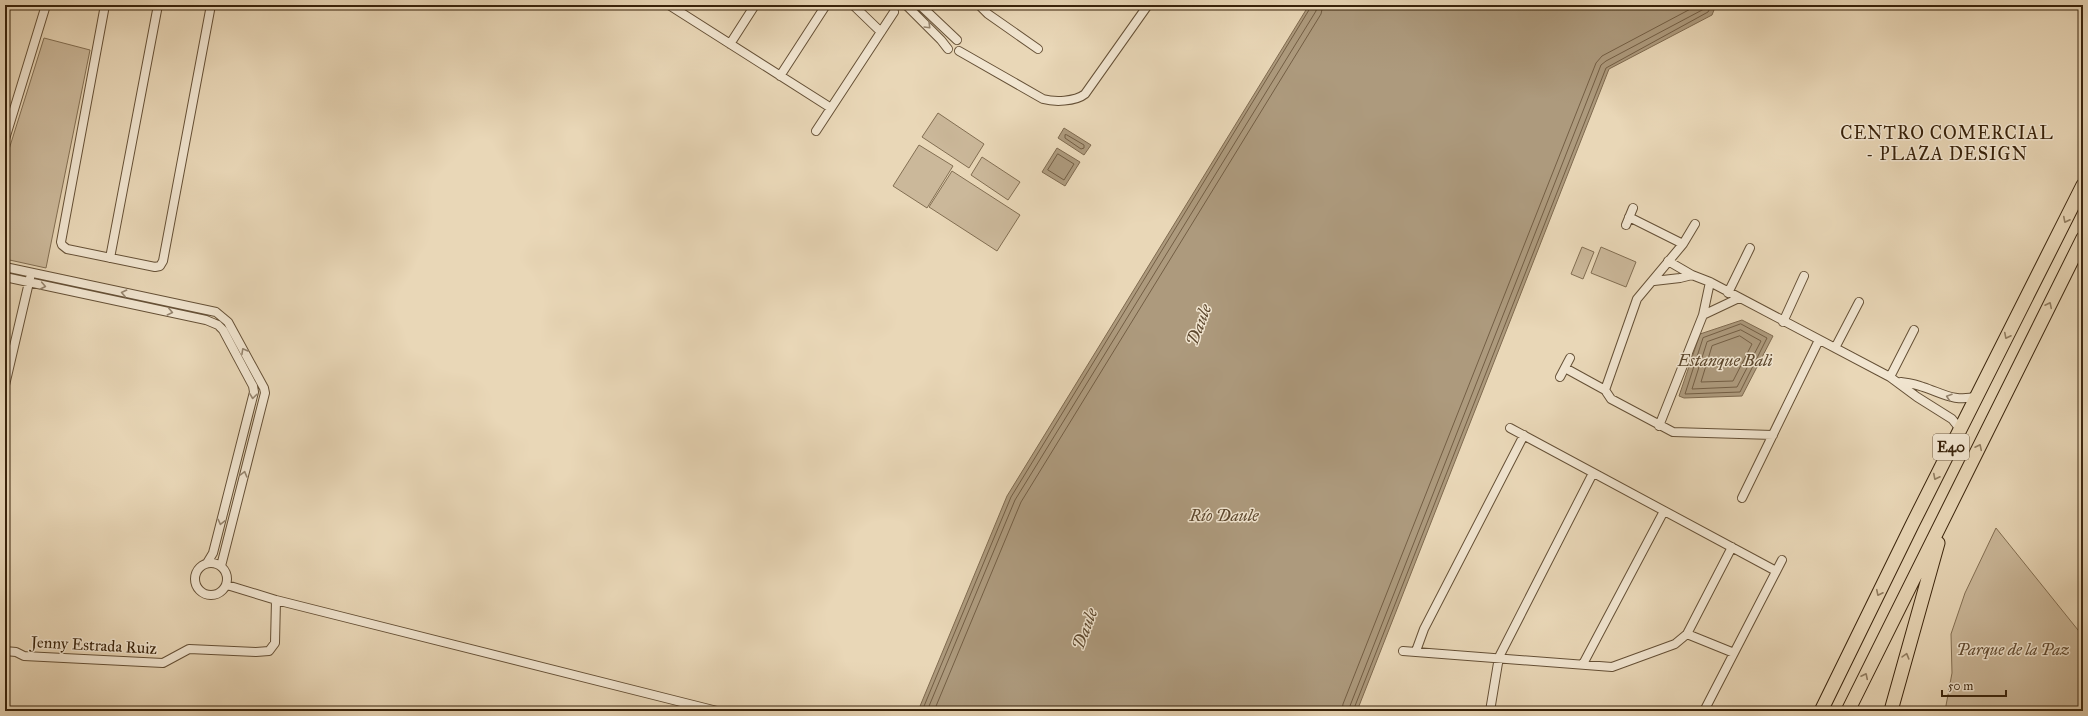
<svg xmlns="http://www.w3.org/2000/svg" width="2088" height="716" font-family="'IM FELL Great Primer',serif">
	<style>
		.green { fill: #cbb89a; stroke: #826e52 }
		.water { fill: #ad9a7d; stroke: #7f6a4f }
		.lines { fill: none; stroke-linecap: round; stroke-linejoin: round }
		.shore { stroke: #735e44; stroke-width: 1 }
		.minor-casing { stroke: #655036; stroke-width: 10 }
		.trunk-casing { stroke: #39230b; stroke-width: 15 }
		.minor { stroke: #f1e5d0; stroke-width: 8 }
		.trunk { stroke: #e9d7b7; stroke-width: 13 }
		.oneway { stroke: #95846e }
		.oneway2 { stroke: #917d61 }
		.labels { text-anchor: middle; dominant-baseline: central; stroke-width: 3; stroke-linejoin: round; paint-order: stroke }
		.shield { fill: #f1e5d0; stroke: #705d46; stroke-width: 1 }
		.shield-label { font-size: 15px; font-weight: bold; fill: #39230b }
		.street-label { font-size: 16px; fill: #39230b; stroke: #f1e5d0 }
		.park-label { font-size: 16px; font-style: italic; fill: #5e482f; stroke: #f1e5d0 }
		.water-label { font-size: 17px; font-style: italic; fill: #5c472d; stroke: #f1e5d0 }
		.quarter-label { font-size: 18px; letter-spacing: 1px; fill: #39230b; stroke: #f1e5d0 }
	</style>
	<rect width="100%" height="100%" fill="#e9d7b7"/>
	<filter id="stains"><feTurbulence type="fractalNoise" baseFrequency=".005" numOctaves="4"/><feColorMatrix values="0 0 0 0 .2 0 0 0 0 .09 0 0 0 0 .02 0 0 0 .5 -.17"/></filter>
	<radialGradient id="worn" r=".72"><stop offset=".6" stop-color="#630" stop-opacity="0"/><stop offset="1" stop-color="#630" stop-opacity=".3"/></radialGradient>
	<path class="green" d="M44,38L90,50L46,268L5,259V162Z
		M938,113L984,144L969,168L922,137Z
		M919,145L953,166L927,208L893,186Z
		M982,157L1020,182L1008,200L971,175Z
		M952,171L1020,215L997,251L929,207Z
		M1582,247L1594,252L1583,279L1571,274Z
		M1601,247L1636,262L1626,287L1591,273Z
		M1996,528L2082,635L2083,628V711H1945L1952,673L1951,634L1965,593Z"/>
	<path class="water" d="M1309,5H1716L1712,15L1609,69L1357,711H918L1007,496Z
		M1064,128L1091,145L1084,155L1058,138Z
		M1057,148L1080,162L1065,186L1042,172Z
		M1742,320L1773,336L1742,396L1684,398L1679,396L1700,334Z"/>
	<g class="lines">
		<path class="shore" d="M1067,135L1084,145V148L1081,149L1065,138V135Z
			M1058,154L1074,164L1064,180L1048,170Z
			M1741,324L1767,338L1740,392L1685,394L1703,338Z
			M1741,330L1761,341L1737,387L1692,389L1707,342Z
			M1740,336L1752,344L1733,381L1701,382L1712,346Z
			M922,711L1011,497L1312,5
			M927,711L1015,500L1316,11L1317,5
			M934,711L1021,502L1321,14L1323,5
			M1342,711L1343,704L1596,63L1602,56L1698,5
			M1348,711L1601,65L1606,61L1704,9L1706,5
			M1353,711L1606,68L1708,12L1712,5"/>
		<g class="minor-casing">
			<path id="minor" d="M105,5L61,242L62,245L67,249L155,267L160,266L163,261L211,5
				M669,5L831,108
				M853,5L881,32
				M906,5L941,40L948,49
				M920,5L957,40
				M979,5L988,14L1038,49
				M730,44L755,5
				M959,51L1043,99C1054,102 1075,102 1085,94L1148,5
				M780,76L826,5
				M816,131L894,12
				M5,139L46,5
				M1629,217L1683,244
				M1695,224L1683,244L1637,299L1605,390L1611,399L1673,432L1773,435
				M1626,225L1633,208
				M110,258L158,5
				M1668,261L1692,275L1710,282L1890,377L1917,397L1952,419L1960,429
				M5,267L216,312L228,322L264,388L265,393L221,566
				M5,277L206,320L218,325L223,330L253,386L254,392L213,553L207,563
				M1654,281L1680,278L1692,275
				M1728,293L1750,248
				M1703,315L1710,282
				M1783,322L1804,276
				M1835,348L1859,302
				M1565,368L1605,390
				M1560,377L1570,358
				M1890,377L1914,330
				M1901,382C1908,383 1916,384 1923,387C1942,393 1956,403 1977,396
				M5,385L30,278
				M1659,426L1703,315L1739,298
				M1510,428L1776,571
				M1742,498L1819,340
				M195 579a16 16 0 1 1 32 0a16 16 0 1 1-32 0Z
				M227,585L276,600L717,711
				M1687,634L1734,653
				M5,651L16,652L24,656L163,663L189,649L256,652L269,651L275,643L276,600
				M1403,651L1612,667L1675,644L1687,634L1732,547
				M1416,651L1424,629L1524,435
				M1583,664L1664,511
				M1490,711L1499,657L1593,473
				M1704,711L1782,560"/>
		</g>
		<g class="trunk-casing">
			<path id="trunk" d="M1892,707L1938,543
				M1821,711L1912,525L2083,185
				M1848,711L2083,238"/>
		</g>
		<use href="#minor" class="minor"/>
		<use href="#trunk" class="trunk"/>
	</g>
	<defs><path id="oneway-chevron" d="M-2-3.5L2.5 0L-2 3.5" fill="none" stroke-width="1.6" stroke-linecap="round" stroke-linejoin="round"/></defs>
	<g class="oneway">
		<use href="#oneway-chevron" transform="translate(928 26) rotate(45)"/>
		<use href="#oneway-chevron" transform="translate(43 286) rotate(11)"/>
		<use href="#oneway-chevron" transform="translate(124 293) rotate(-168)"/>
		<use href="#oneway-chevron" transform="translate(170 312) rotate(13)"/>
		<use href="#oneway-chevron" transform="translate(244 351) rotate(-119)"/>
		<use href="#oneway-chevron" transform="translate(253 396) rotate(97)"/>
		<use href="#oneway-chevron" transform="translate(1949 397) rotate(-162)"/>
		<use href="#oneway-chevron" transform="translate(244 474) rotate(-75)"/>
		<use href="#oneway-chevron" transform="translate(221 522) rotate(104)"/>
	</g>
	<g class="oneway2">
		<use href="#oneway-chevron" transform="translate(2066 220) rotate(117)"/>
		<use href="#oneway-chevron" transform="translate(2049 305) rotate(-64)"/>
		<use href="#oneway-chevron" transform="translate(2007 336) rotate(117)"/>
		<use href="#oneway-chevron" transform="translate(1979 447) rotate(-64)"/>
		<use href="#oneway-chevron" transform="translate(1936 477) rotate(117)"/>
		<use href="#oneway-chevron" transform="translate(1879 593) rotate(116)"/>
		<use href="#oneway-chevron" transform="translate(1906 656) rotate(-74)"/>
		<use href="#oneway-chevron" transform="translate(1865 676) rotate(-64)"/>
	</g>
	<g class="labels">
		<rect class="shield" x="1933" y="434" width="36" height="26" rx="3"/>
		<g class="shield-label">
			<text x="1951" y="447">E40</text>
		</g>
		<g class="street-label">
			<text transform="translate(94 645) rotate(3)">Jenny Estrada Ruiz</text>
		</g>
		<g class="park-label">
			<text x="2013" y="649">Parque de la Paz</text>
		</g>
		<g class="water-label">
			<text transform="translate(1199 325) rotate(-69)">Daule</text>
			<text x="1725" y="360">Estanque Bali</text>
			<text x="1224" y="515">Río Daule</text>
			<text transform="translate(1085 629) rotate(-69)">Daule</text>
		</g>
		<g class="quarter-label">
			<text x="1947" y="133">CENTRO COMERCIAL<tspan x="1947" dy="21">- PLAZA DESIGN</tspan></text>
		</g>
	</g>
	<rect width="2088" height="716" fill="none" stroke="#e9d7b7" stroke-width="20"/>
	<rect x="6" y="6" width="2076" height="704" fill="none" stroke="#39230b" stroke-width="2"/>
	<rect x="10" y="10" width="2068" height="696" fill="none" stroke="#39230b"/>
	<path d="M1942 690v6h64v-6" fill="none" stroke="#39230b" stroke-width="2"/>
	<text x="1948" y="690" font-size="12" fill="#39230b" stroke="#f1e5d0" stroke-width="3" paint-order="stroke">50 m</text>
	<rect width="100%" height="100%" filter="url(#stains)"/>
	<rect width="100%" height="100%" fill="url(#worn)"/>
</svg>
